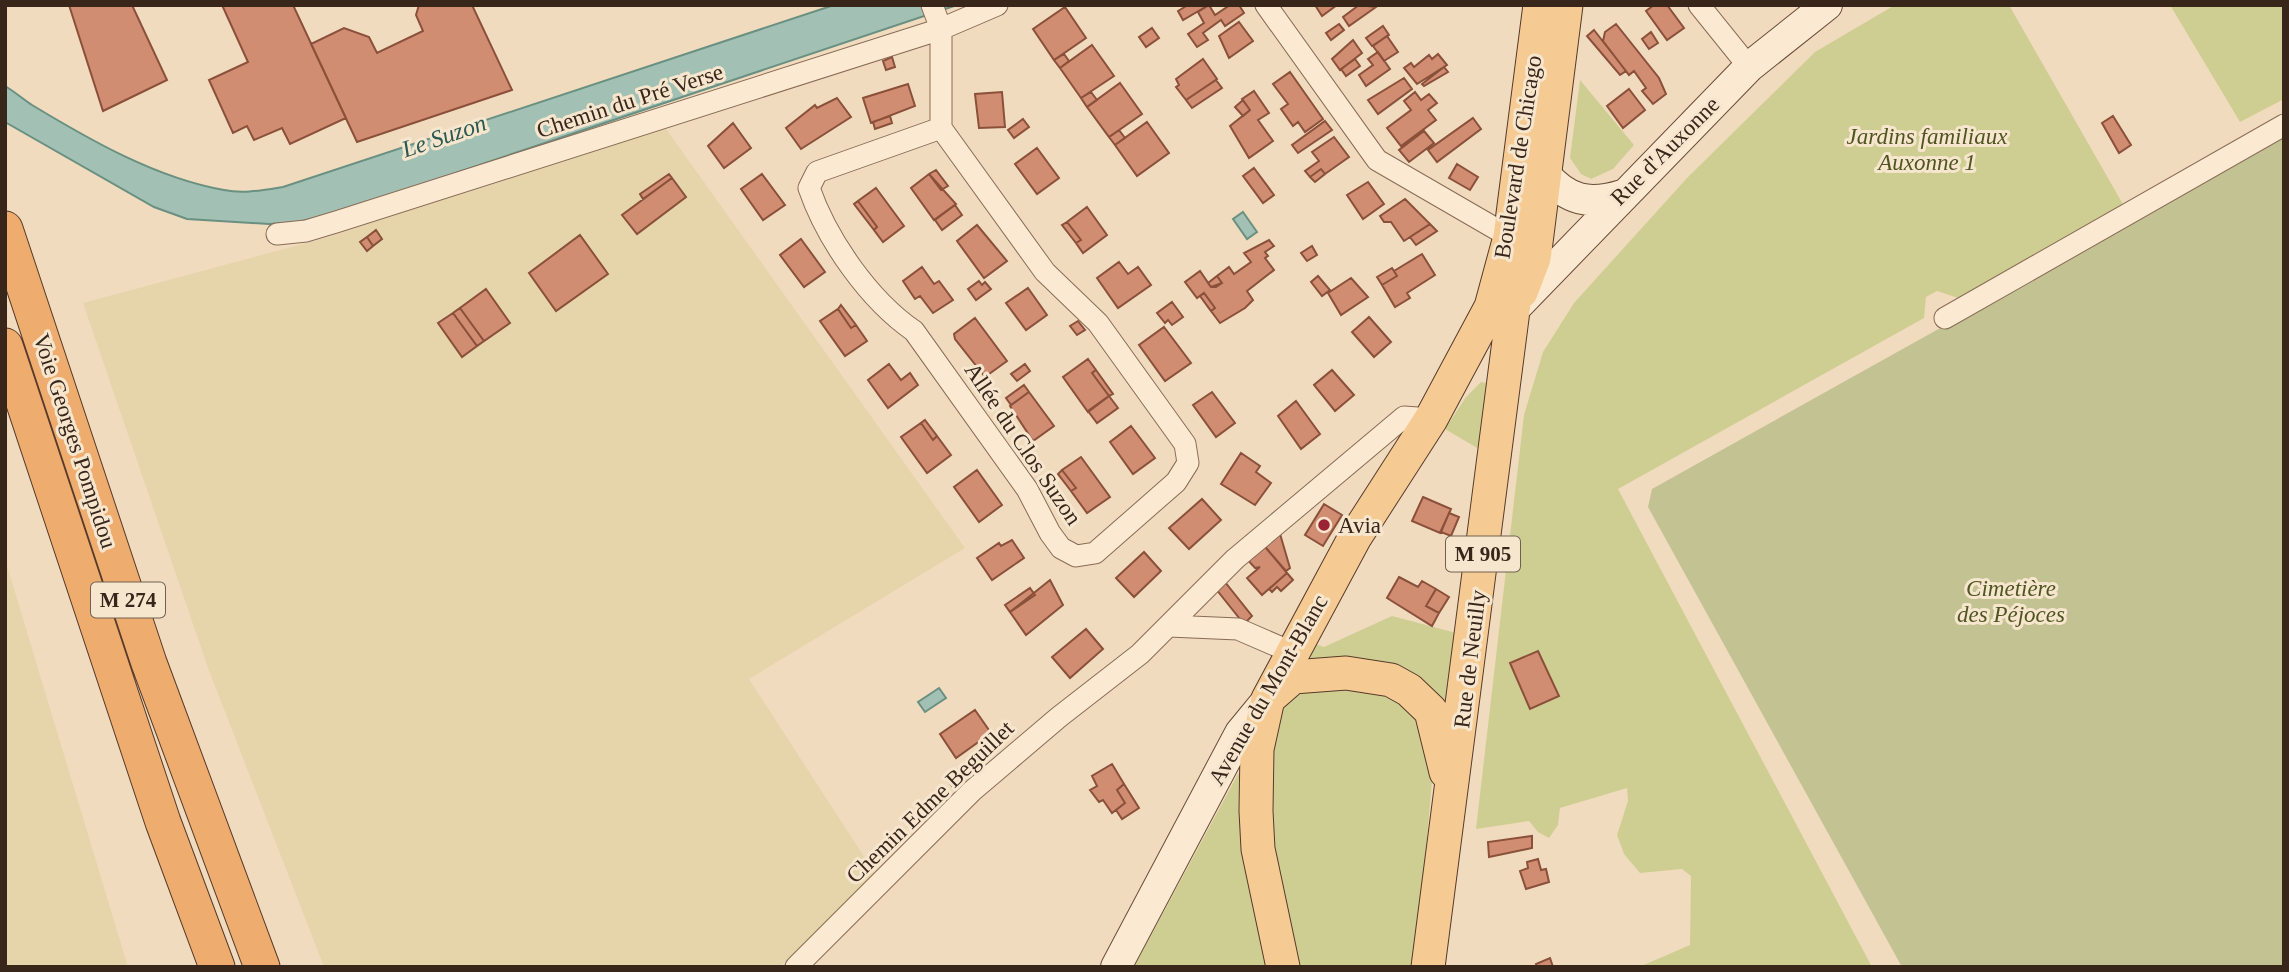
<svg xmlns="http://www.w3.org/2000/svg" width="2289" height="972" font-family="'Times New Roman',serif">
	<style>
		.farmland { fill: #e6d5ab }
		.green { fill: #cfce92 }
		.cemetery { fill: #c3c292 }
		.water { fill: #a2c1b4; stroke: #699081; stroke-width: 2 }
		.building { fill: #d18d72; stroke: #8a503a; stroke-width: 2 }
		.lines { fill: none; stroke-linecap: round; stroke-linejoin: round }
		.minor-casing { stroke: #896b56; stroke-width: 23 }
		.secondary-casing { stroke: #6b4c39; stroke-width: 32 }
		.primary-casing { stroke: #573a2b; stroke-width: 35 }
		.trunk-casing { stroke: #573a2b; stroke-width: 37 }
		.minor { stroke: #fbe9d2; stroke-width: 21 }
		.secondary { stroke: #fbe9d2; stroke-width: 30 }
		.primary { stroke: #f6cb93; stroke-width: 33 }
		.trunk { stroke: #eeac6e; stroke-width: 35 }
		.poi-dot { fill: #9c2333; stroke: #f7e6ce; stroke-width: 2.5 }
		.labels { text-anchor: middle; dominant-baseline: central; stroke-width: 6; stroke-linejoin: round; paint-order: stroke }
		.shield { fill: #f7e6ce; stroke: #716051; stroke-width: 2 }
		.shield-label { font-size: 21px; font-weight: bold; fill: #38261b }
		.street-label { font-size: 23px; fill: #38261b; stroke: #f7e6ce }
		.park-label { font-size: 23px; font-style: italic; fill: #4f5521; stroke: #f7e6ce }
		.poi-label { font-size: 23px; fill: #38261b; stroke: #f7e6ce; text-anchor: start }
		.water-label { font-size: 24px; font-style: italic; fill: #2a5950; stroke: #f7e6ce }
	</style>
	<rect width="100%" height="100%" fill="#f0dbbe"/>
	<path class="farmland" d="M664,126L965,548L749,679L876,875L807,944L779,967H324L208,668L83,303L332,236Z
		M5,559L128,967H5Z"/>
	<path class="green" d="M1895,5H2009L2124,206L1958,298L1937,291L1926,297L1924,318L1618,489L1872,967H1639L1690,945L1691,876L1682,869L1640,873L1624,854L1617,835L1628,801L1627,788L1560,808L1558,825L1549,838L1538,832L1529,821L1476,829L1524,415L1543,352L1574,303L1687,178L1815,52Z
		M2170,5H2284V99L2240,122Z
		M1580,80L1634,145L1613,169L1591,179L1581,174L1570,158Z
		M1481,382L1487,383L1484,452L1445,429L1466,397Z
		M1392,616L1460,634L1449,726L1312,659H1299L1310,642L1324,647Z
		M1367,687L1417,710L1433,769L1416,967H1295C1286,921 1242,714 1297,692C1312,685 1349,688 1367,687Z
		M1245,769L1269,967H1134L1238,774Z"/>
	<path class="cemetery" d="M2284,136V967H1902L1648,507L1652,489Z"/>
	<path class="water" d="M834,5H957L336,213L298,222L269,224L187,219L154,207L5,122V86C15,92 23,99 32,105C90,140 156,178 224,190C244,194 263,190 283,187Z
		M1243,212L1257,232L1247,239L1233,219Z
		M939,688L946,698L925,712L918,702Z"/>
	<path class="building" d="M69,5H132L167,80L103,111Z
		M222,5H293L346,118L290,144L282,128L254,140L247,126L233,133L209,80L248,62Z
		M419,5H472L512,90L357,142L311,44L344,28L369,37L377,53L423,31L416,15Z
		M1188,5H1207V6L1183,20L1178,11Z
		M1209,5L1215,15L1230,5H1239L1244,13L1225,26L1221,20L1203,33L1208,40L1197,47L1188,34L1204,23L1198,12Z
		M1315,5H1337L1322,16Z
		M1359,5L1376,7L1349,26L1343,17Z
		M1654,5H1667L1684,28L1667,40L1646,11Z
		M1065,7L1086,38L1054,60L1033,29Z
		M1239,22L1253,41L1229,58L1219,36Z
		M1339,24L1344,30L1331,40L1326,33Z
		M1616,24L1659,78L1666,94L1653,104L1642,91L1646,88L1634,71L1629,75L1603,41L1605,32Z
		M1383,26L1389,35L1372,46L1366,38Z
		M1152,28L1159,38L1146,47L1139,37Z
		M1594,30L1626,71L1620,75L1587,36Z
		M1651,32L1658,43L1649,49L1642,39Z
		M1387,36L1398,52L1384,61L1373,46Z
		M1353,40L1362,53L1340,70L1332,59Z
		M1092,45L1114,76L1081,98L1060,68Z
		M1378,52L1390,69L1366,86L1359,75L1373,65L1368,59Z
		M1064,54L1069,61L1060,68L1054,60Z
		M1438,54L1447,65L1417,84L1404,68L1411,63L1414,67L1429,55L1432,59Z
		M892,57L895,67L886,70L883,61Z
		M1203,59L1217,79L1186,100L1176,87L1179,85L1176,79Z
		M1355,59L1360,66L1346,76L1341,69Z
		M1444,67L1448,72L1424,86L1422,84Z
		M1290,72L1323,119L1305,132L1298,122L1293,126L1281,109L1288,104L1273,84Z
		M1404,78L1412,89L1378,114L1368,100Z
		M1216,80L1222,88L1192,108L1186,100Z
		M1120,83L1142,114L1109,137L1087,107Z
		M908,84L915,106L871,123L863,98Z
		M1629,89L1645,110L1623,128L1607,106Z
		M1254,91L1269,113L1258,120L1273,141L1249,158L1230,126L1250,110L1242,99Z
		M1002,92L1005,127L979,128L975,94Z
		M1091,92L1097,100L1087,107L1081,98Z
		M1415,92L1421,100L1429,94L1437,103L1428,110L1436,120L1401,146L1387,128L1411,110L1404,101Z
		M837,98L851,117L801,149L786,128L815,105L817,108Z
		M1243,100L1250,110L1243,116L1235,107Z
		M890,116L892,123L875,129L873,122Z
		M2113,116L2131,145L2119,153L2102,123Z
		M1473,118L1481,129L1437,162L1428,150Z
		M1023,119L1029,127L1014,138L1008,130Z
		M1325,121L1332,130L1298,153L1292,145Z
		M1147,122L1169,153L1137,176L1115,145Z
		M733,123L751,148L724,168L708,146Z
		M1119,130L1125,138L1115,145L1109,137Z
		M1424,131L1434,143L1409,162L1399,150Z
		M1334,137L1349,157L1325,174L1321,169L1310,177L1305,171L1319,161L1312,152Z
		M1037,148L1059,178L1037,194L1015,164Z
		M1457,164L1478,177L1470,190L1449,178Z
		M1254,168L1274,195L1263,203L1243,176Z
		M1321,169L1325,174L1315,182L1310,177Z
		M936,170L948,186L941,190L929,174Z
		M669,174L672,178L643,199L640,194Z
		M762,174L785,205L763,220L741,189Z
		M929,174L956,204L934,220L911,188Z
		M672,178L686,197L637,234L622,215Z
		M1368,182L1384,204L1363,219L1347,195Z
		M876,188L904,226L883,242L874,230L877,227L858,201Z
		M1405,199L1430,224L1404,241L1391,222H1384L1380,216Z
		M858,201L877,227L874,230L854,204Z
		M955,205L962,215L942,230L935,220Z
		M1087,207L1107,235L1083,253L1076,243L1081,240L1067,222Z
		M1067,222L1081,240L1076,243L1062,225Z
		M1430,224L1437,231L1416,245L1410,237Z
		M977,225L1007,261L984,278L957,241Z
		M376,230L382,239L373,246L367,237Z
		M580,235L608,274L556,311L529,273Z
		M367,237L373,246L367,251L360,242Z
		M801,239L825,272L804,287L780,255Z
		M1269,240L1274,246L1265,252L1268,256L1265,258L1274,270L1247,291L1253,300L1245,308L1220,323L1211,311L1215,308L1204,293L1197,298L1185,282L1200,271L1211,287H1216L1222,283L1217,276L1229,267L1234,274L1251,262L1244,253Z
		M1312,246L1317,255L1307,261L1301,253Z
		M1422,254L1435,275L1407,293L1410,298L1395,307L1382,285L1397,276L1394,271Z
		M1119,262L1128,274L1138,267L1151,285L1118,308L1097,278Z
		M922,267L934,284L939,281L953,300L933,313L920,296L915,299L903,281Z
		M1392,268L1397,276L1382,285L1377,277Z
		M1217,276L1222,283L1211,287L1208,283Z
		M1318,276L1330,290L1322,296L1311,282Z
		M1351,278L1368,297L1341,315L1328,293Z
		M979,281L982,285L985,282L991,289L976,300L968,289Z
		M1028,288L1047,315L1026,330L1006,303Z
		M486,289L510,323L484,341L460,308Z
		M1204,293L1215,308L1211,311L1200,296Z
		M1172,302L1183,317L1172,325L1168,320L1165,323L1157,313Z
		M841,305L856,325L851,328L838,309Z
		M460,308L484,341L477,346L453,313Z
		M838,309L851,328L856,325L867,341L845,356L820,321Z
		M453,313L477,346L462,357L438,323Z
		M1369,317L1391,342L1374,357L1352,332Z
		M975,318L1007,361L985,377L955,339L954,334Z
		M1078,321L1085,330L1077,335L1070,326Z
		M1164,327L1191,363L1165,381L1139,345Z
		M1088,359L1096,370L1092,373L1109,396L1088,412L1063,377Z
		M889,364L901,380L910,373L918,385L888,408L868,380Z
		M1025,364L1030,371L1017,381L1011,374Z
		M1096,370L1113,394L1109,396L1092,373Z
		M1332,370L1354,395L1335,411L1314,385Z
		M1024,385L1029,392L1011,405L1006,398Z
		M1029,392L1054,426L1033,441L1010,406Z
		M1212,392L1235,423L1216,437L1193,405Z
		M1109,396L1118,408L1097,423L1088,411Z
		M1296,401L1320,434L1301,449L1278,416Z
		M925,420L937,436L933,440L921,423Z
		M921,423L933,440L937,436L951,455L927,473L901,437Z
		M1131,426L1155,458L1133,474L1110,442Z
		M1241,453L1260,466L1256,472L1271,483L1255,505L1221,484Z
		M1081,457L1110,497L1087,513L1071,491L1076,488L1062,470Z
		M977,470L1002,505L979,522L954,487Z
		M1062,470L1076,488L1071,491L1058,474Z
		M1423,497L1451,509L1440,533L1412,521Z
		M1202,499L1221,520L1189,549L1169,528Z
		M1324,504L1342,515L1323,546L1305,535Z
		M1449,513L1459,517L1451,536L1441,532Z
		M1278,527L1290,568L1286,571L1261,542Z
		M1012,540L1024,558L992,580L977,558L999,543L1001,546Z
		M1261,542L1287,573L1262,595L1247,578L1260,567L1255,568L1245,557Z
		M1144,552L1161,571L1134,597L1116,578Z
		M1287,573L1293,580L1281,591L1277,587L1272,592L1269,589Z
		M1399,577L1418,587L1422,581L1436,589L1426,606L1439,613L1432,626L1387,598Z
		M1050,580L1063,605L1026,635L1010,612Z
		M1225,582L1252,616L1244,624L1216,589Z
		M1030,588L1035,595L1010,612L1005,605Z
		M1436,589L1449,597L1439,613L1426,606Z
		M1086,629L1103,649L1070,678L1052,657Z
		M1538,651L1559,696L1530,709L1510,663Z
		M975,710L991,733L956,758L940,734Z
		M1112,764L1124,784L1117,790L1125,803L1112,813L1103,800L1099,802L1090,790L1097,786L1092,776Z
		M959,769L965,779L954,789L946,777Z
		M1124,784L1139,808L1122,819L1116,810L1125,803L1117,790Z
		M1532,836V848L1489,857L1488,842Z
		M1538,859L1541,870L1546,869L1549,882L1526,889L1520,871L1528,868L1527,862Z
		M1550,958L1553,967H1537L1536,964Z"/>
	<g class="lines">
		<g class="minor-casing">
			<path id="minor" d="M932,5L941,29V128L1045,272L1098,323L1185,444L1188,463L1176,482L1095,553L1076,556L1061,548L1050,533L1027,489L914,331C869,300 827,240 809,188L817,172L941,128
				M1266,5L1377,160L1510,237
				M1699,5L1749,67
				M277,234L306,231L336,222L941,29L997,5
				M1945,318L2284,125
				M1169,626L1238,629L1291,652
				M796,967L972,791L1059,717L1140,654L1235,559L1404,417L1431,419"/>
		</g>
		<g class="secondary-casing">
			<path id="secondary" d="M1545,174C1568,201 1589,205 1622,195
				M1519,304L1749,67L1827,5
				M1116,967L1240,733L1268,699"/>
		</g>
		<g class="primary-casing">
			<path id="primary" d="M1521,292L1534,258L1566,5
				M1270,697L1293,677L1346,673L1391,680L1409,690L1431,711L1446,772
				M1283,967L1258,849L1256,811L1257,749L1268,699L1355,537L1431,419L1491,307L1510,237L1540,5
				M1428,967L1519,264"/>
		</g>
		<g class="trunk-casing">
			<path id="trunk" d="M5,229L149,663L262,967
				M5,346L163,822L217,967"/>
		</g>
		<use href="#minor" class="minor"/>
		<use href="#secondary" class="secondary"/>
		<use href="#primary" class="primary"/>
		<use href="#trunk" class="trunk"/>
	</g>
	<circle class="poi-dot" cx="1324" cy="525" r="7"/>
	<g class="labels">
		<g class="shield">
			<rect x="1446" y="536.5" width="74" height="35" rx="5"/>
			<rect x="91" y="582.5" width="74" height="35" rx="5"/>
		</g>
		<g class="shield-label">
			<text x="1483" y="554">M 905</text>
			<text x="128" y="600">M 274</text>
		</g>
		<g class="street-label">
			<text transform="translate(630 101) rotate(-18)">Chemin du Pré Verse</text>
			<text transform="translate(1665 151) rotate(-45)">Rue d'Auxonne</text>
			<text transform="translate(1518 157) rotate(-81)">Boulevard de Chicago</text>
			<text transform="translate(75 441) rotate(72)">Voie Georges Pompidou</text>
			<text transform="translate(1023 444) rotate(56)">Allée du Clos Suzon</text>
			<text transform="translate(1470 659) rotate(-83)">Rue de Neuilly</text>
			<text transform="translate(1268 690) rotate(-60)">Avenue du Mont-Blanc</text>
			<text transform="translate(930 802) rotate(-44)">Chemin Edme Beguillet</text>
		</g>
		<g class="park-label">
			<text x="1927" y="136">Jardins familiaux<tspan x="1927" dy="26">Auxonne 1</tspan></text>
			<text x="2011" y="588">Cimetière<tspan x="2011" dy="26">des Péjoces</tspan></text>
		</g>
		<g class="poi-label">
			<text x="1338" y="525">Avia</text>
		</g>
		<g class="water-label">
			<text transform="translate(444 136) rotate(-19)">Le Suzon</text>
		</g>
	</g>
	<rect width="2289" height="972" fill="none" stroke="#38261b" stroke-width="14"/>
</svg>
